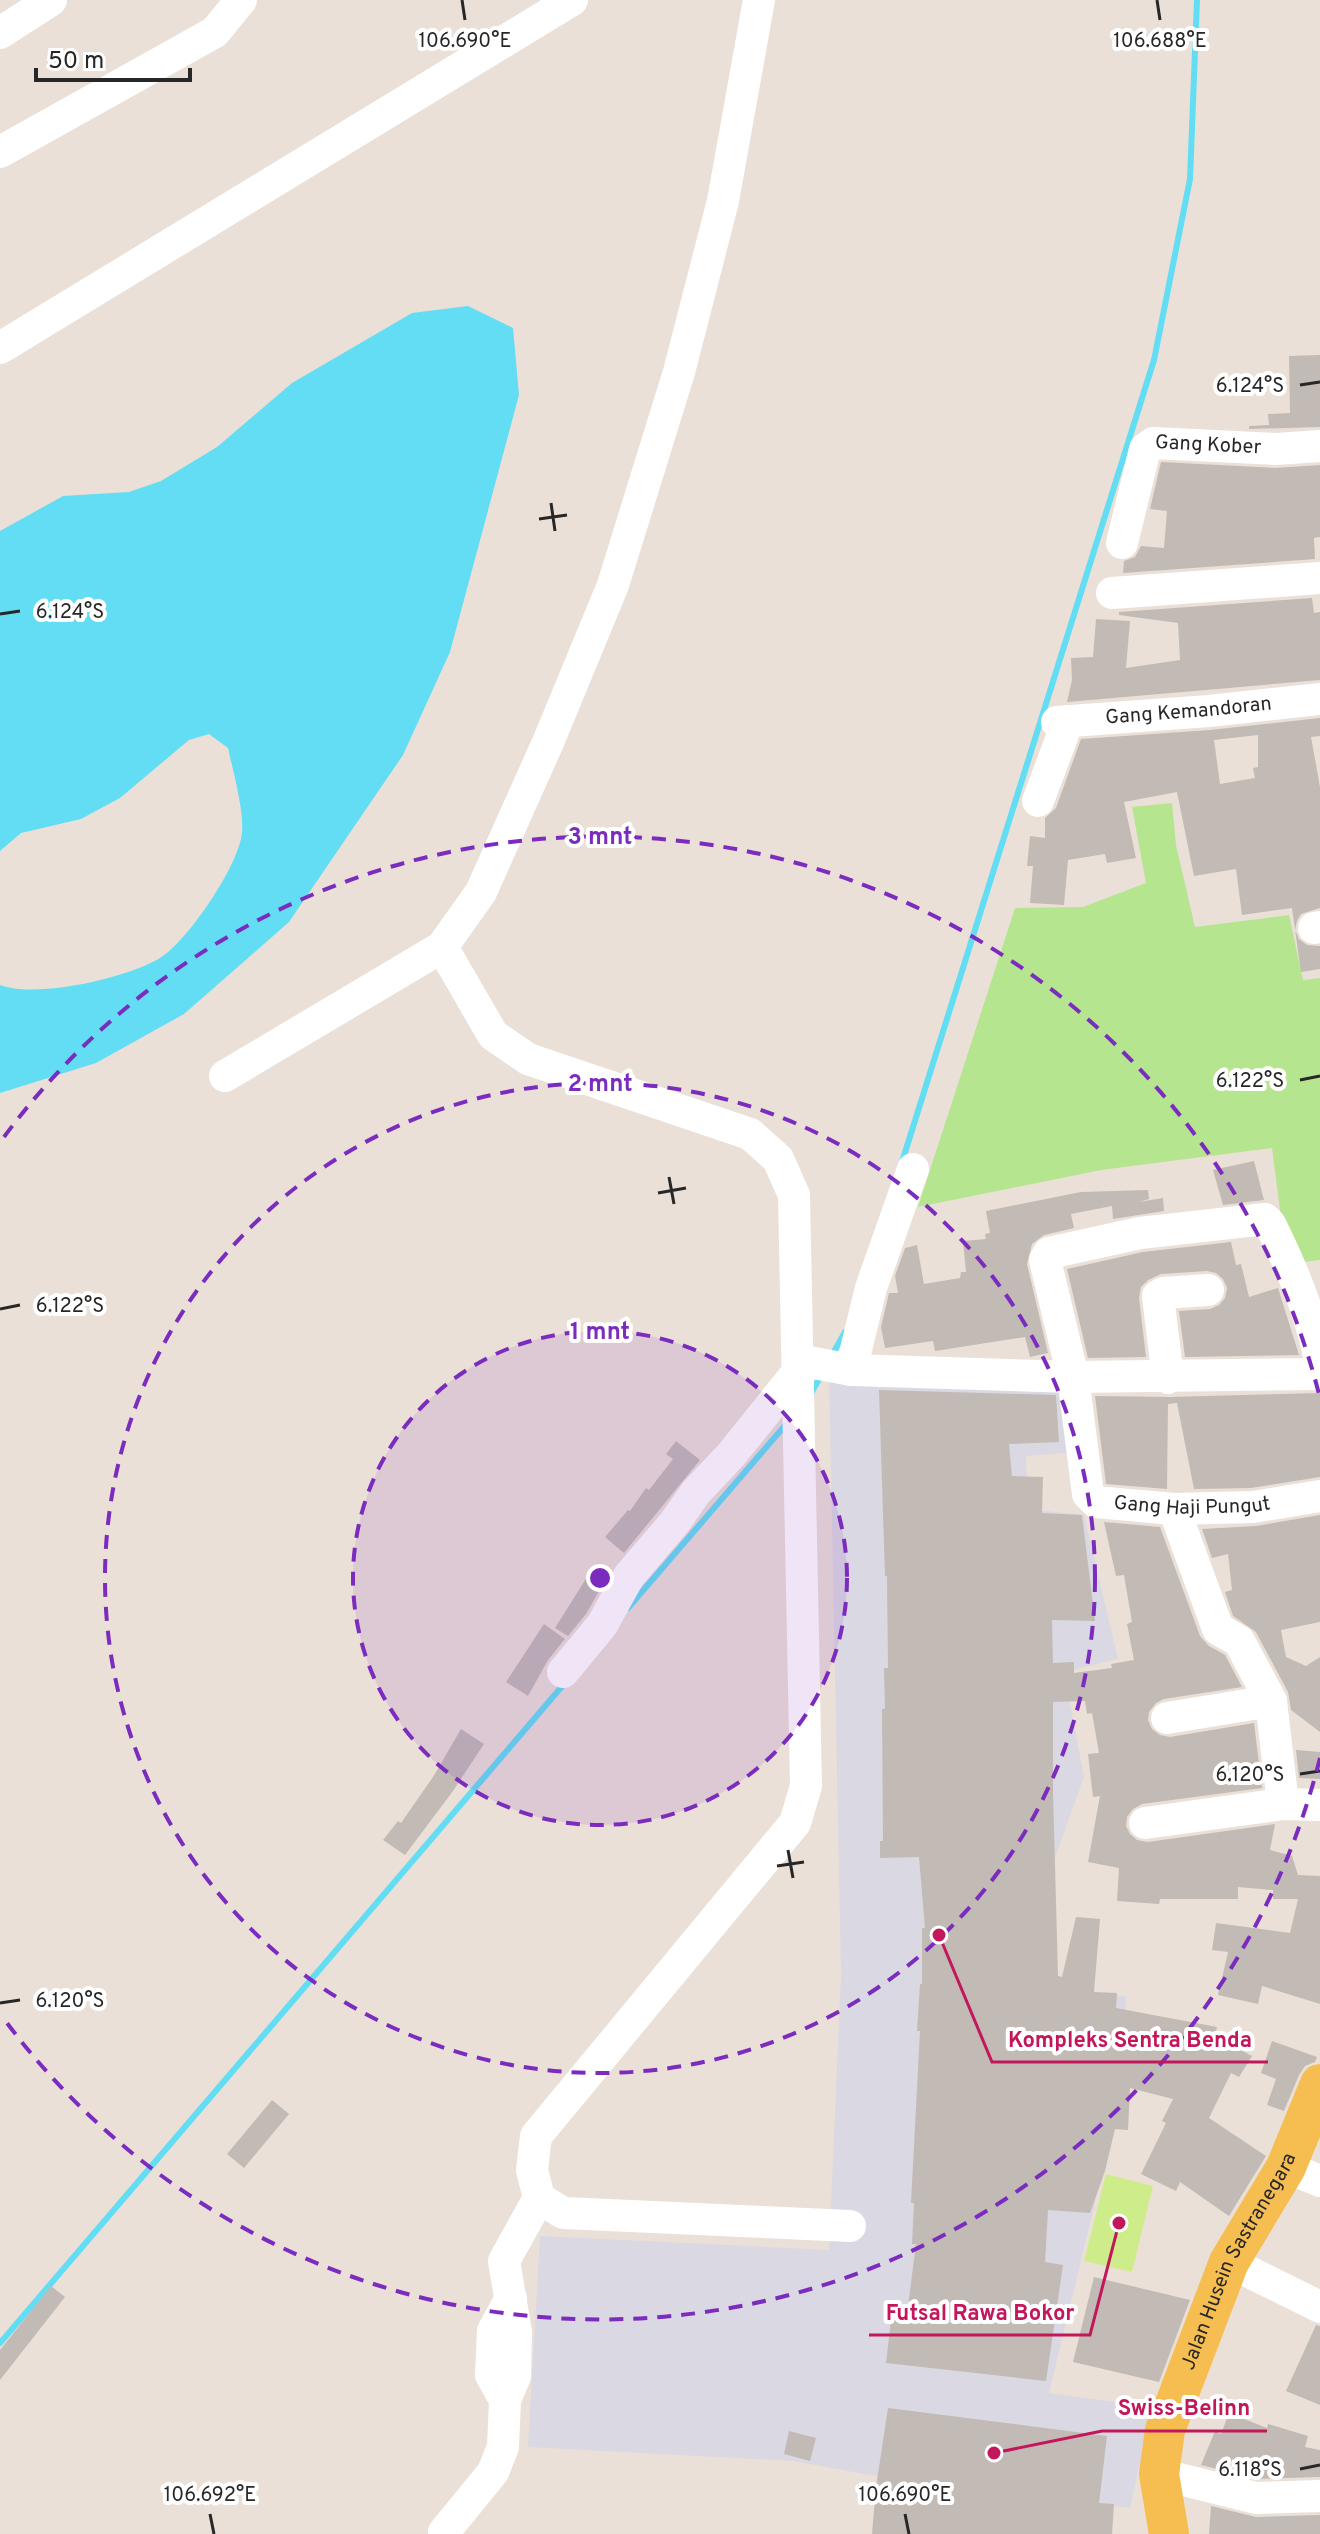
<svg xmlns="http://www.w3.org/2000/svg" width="1320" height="2534" font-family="Overpass,sans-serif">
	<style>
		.industrial { fill: #dad8e2 }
		.green { fill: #b6e590 }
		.pitch { fill: #ceed8a }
		.water { fill: #63ddf3 }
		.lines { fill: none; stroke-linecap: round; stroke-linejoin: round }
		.stream { stroke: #63ddf3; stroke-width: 6 }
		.building { fill: #c2bab4; fill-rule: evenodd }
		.minor { stroke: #fff; stroke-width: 32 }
		.major { stroke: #f6bd50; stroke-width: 40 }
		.ticks { fill: none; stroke: #272727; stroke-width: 3 }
		.ring { fill: none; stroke: #7b2cbf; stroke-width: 4; stroke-dasharray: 14 10 }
		.labels { text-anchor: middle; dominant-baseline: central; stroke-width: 8; stroke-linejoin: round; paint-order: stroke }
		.street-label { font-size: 20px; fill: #272727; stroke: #fff }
		.ticks-label { font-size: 20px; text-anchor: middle; fill: #272727; stroke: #fff; stroke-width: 8; stroke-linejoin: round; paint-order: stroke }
		.centre { fill: #7b2cbf; stroke: #fff; stroke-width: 4 }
		.ring-label { font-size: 24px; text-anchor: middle; font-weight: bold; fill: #7b2cbf; stroke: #fff; stroke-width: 8; stroke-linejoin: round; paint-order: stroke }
		.leader { fill: none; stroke: #c2185b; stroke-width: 3 }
		.callout-dot { fill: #c2185b; stroke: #fff; stroke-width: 3 }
		.callout-label { font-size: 22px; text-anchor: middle; font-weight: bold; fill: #c2185b; stroke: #fff; stroke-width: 8; stroke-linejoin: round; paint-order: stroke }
	</style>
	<rect width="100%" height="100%" fill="#eae0d7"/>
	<path class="industrial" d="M1075,1373L1076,1452L1026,1456L1028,1509L1084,1515L1118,1659L1064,1672L1084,1777L1041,1896L1033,1990L1126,1996L1121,2095L1049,2393L1152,2407L1130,2508L864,2474L794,2461L528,2447L540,2236L829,2250L841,1975L829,1374Z"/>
	<path class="green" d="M1172,803L1176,845L1195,927L1289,915L1303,980L1320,978V1260L1287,1264L1272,1148L1101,1170L918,1207L1015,908L1083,907L1146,883L1132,807Z"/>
	<path class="pitch" d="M1106,2174L1153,2186L1132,2272L1084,2261Z"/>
	<path class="water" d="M468,306L513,328L519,395L450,652L403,755L289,922L184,1014L96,1063L0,1093V985C36,999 127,978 160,958C187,942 240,864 242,832C244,810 233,771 228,748L209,734L189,740L120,798L81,819L21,833L0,851V531L63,496L129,492L161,481L217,447L292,383L412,313Z"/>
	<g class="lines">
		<path class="stream" d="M902,1162L1154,360L1190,179L1197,0
			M831,1357L845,1332
			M810,1395L822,1374
			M628,1608L788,1422
			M0,2343L564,1684"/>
	</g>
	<path class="building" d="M1320,355V427L1249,429V426L1269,425L1268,414L1290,413L1289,356Z
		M1161,462L1275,468L1320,465V537L1314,538L1315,559L1123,573L1124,561L1135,557L1141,546L1164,548L1167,511L1150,509Z
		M1312,598L1314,613L1320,612V680L1067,702L1072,680L1071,658L1093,657L1096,619L1130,621L1126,668L1180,660L1178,623L1119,615V612Z
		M1320,718V736L1311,737L1320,787V908L1301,914L1297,921L1295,930L1299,939L1307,945L1320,946V969L1301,972L1292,908L1242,915L1236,869L1194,876L1177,792L1124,802L1136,858L1107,863L1105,854L1068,860L1064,905L1030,903L1033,866H1027L1030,836L1045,838V818L1056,808L1081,739L1210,730ZM1258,735V767L1253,768L1255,778L1220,784L1214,740Z
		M1254,1161L1264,1200L1223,1205L1213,1170Z
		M1148,1190L1149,1199L1139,1202L1163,1198L1164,1211L1113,1219L1112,1206L1071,1214L1074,1228L1044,1235L1032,1244L1027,1264L1048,1353L1030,1357L1025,1337L935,1351L933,1341L885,1348L881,1327L889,1293H898L895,1276L905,1248L917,1245L924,1284L960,1278L961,1272H966L963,1241L986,1239L985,1234L990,1233L986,1211L1081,1192Z
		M1231,1242L1236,1265L1241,1264L1249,1297L1278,1288L1299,1355L1185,1357L1179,1311L1210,1309L1219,1305L1225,1298L1227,1288L1223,1279L1216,1273L1207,1271L1161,1274L1148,1280L1141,1287L1139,1298L1146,1357L1088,1358L1067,1269L1143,1252Z
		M879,1390L1056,1395L1059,1442L1009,1444L1012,1476L1043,1477L1042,1513L1082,1515L1095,1621L1052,1620L1053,1663L1074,1662V1673L1112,1668L1111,1664L1134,1660L1127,1624L1132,1622L1124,1575L1116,1576L1104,1522L1160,1527L1200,1636L1209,1646L1225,1655L1242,1687L1164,1699L1156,1703L1149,1712L1148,1720L1152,1729L1160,1735L1170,1737L1254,1723L1262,1788L1142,1804L1133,1809L1127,1817L1126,1826L1130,1834L1137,1840L1148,1842L1275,1824L1270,1850L1292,1856L1298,1875L1320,1876V2004L1262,1986L1258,2004L1218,1995L1228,1952L1212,1950L1216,1923L1290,1933L1298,1899H1273V1890L1238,1887V1899H1160L1159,1904L1117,1901L1119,1868L1088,1862L1100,1796L1093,1797L1088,1754L1099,1753L1092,1713L1087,1714L1085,1701L1053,1702V1792L1058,1976L1062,1977L1076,1917L1100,1919L1094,1992L1117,1993L1116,2008L1217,2027L1215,2036L1252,2056L1239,2077L1231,2073L1209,2118L1266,2156L1229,2216L1180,2182L1176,2191L1141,2174L1166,2123L1162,2121L1173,2099L1130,2088L1128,2130L1115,2129L1105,2171L1090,2213L1048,2210L1045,2262L1063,2265L1046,2381L886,2363L892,2312L907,2314L916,2244H912L914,2203H911L920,2031H917L920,1984H922V1928H925L919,1857L880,1858V1841H883L882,1709H885L884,1668H888L887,1576H885Z
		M1320,1393V1477L1251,1488L1194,1489L1177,1403L1168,1404L1167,1489L1106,1484L1095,1396L1170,1397Z
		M676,1441L700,1460L624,1553L605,1537L628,1510L630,1511L646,1488L649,1490L673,1459L666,1454Z
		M1320,1515V1622L1281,1630L1286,1657L1306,1666L1320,1657V1732L1291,1710L1288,1692L1256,1632L1233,1616L1225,1592L1232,1590L1228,1554L1212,1558L1202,1529L1256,1526Z
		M589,1574L603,1584L586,1614L568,1636L555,1628Z
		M544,1624L565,1639L548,1660L528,1696L506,1682Z
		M461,1729L484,1744L453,1791L405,1855L383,1840L398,1821L401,1823L433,1777Z
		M1296,1750L1320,1752V1779L1299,1778Z
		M1272,2041L1317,2057L1315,2062L1305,2066L1299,2075L1284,2111L1267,2105L1276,2079L1261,2073Z
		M272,2100L289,2114L244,2168L227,2154Z
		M1094,2277L1190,2300L1159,2382L1073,2362Z
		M51,2286L65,2297L0,2380V2350Z
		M1316,2325L1320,2326V2405L1286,2391Z
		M888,2408L1107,2436L1099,2503L1114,2504L1112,2534H872L876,2487Z
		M1229,2413L1267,2428L1268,2424L1308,2436L1305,2447L1320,2450V2477L1258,2479L1201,2465L1215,2431L1221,2434Z
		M789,2431L816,2438L810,2461L784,2454Z
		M1211,2506L1256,2517L1320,2515V2534H1209Z"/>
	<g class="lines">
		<g class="minor">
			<path d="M0,33L51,0"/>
			<path d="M0,152L215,32L241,0"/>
			<path d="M0,348L572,0"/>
			<path id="s1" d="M1122,543L1145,449L1153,443L1276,449L1320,446"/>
			<path d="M1112,593L1320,578"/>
			<path id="s2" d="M1057,722L1209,711L1320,699"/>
			<path d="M1038,801L1068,721"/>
			<path d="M1314,928L1320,927"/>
			<path d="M442,947L493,1035L528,1059L750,1134L778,1159L794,1195L806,1786L795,1823L536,2136L532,2170L539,2198L563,2213L850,2226"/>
			<path d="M225,1076L442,947L481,892L549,740L613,585L679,372L723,201L759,0"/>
			<path d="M1320,1361C1311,1313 1292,1268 1270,1224L1265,1219L1140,1233L1049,1253L1045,1260L1073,1377L1320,1374"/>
			<path d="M851,1370L871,1288L913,1169"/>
			<path d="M1168,1378L1158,1296L1163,1293L1208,1290"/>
			<path d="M1174,1509L1218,1629L1239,1641L1271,1701L1283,1804"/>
			<path id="s3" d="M563,1672L602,1625L629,1576L675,1522L696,1492L731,1455L804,1364L809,1362L851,1370L1073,1377L1088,1494L1096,1502L1174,1509L1253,1507L1320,1496"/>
			<path d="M1167,1718L1271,1701"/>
			<path d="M1145,1823L1283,1804L1320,1805"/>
			<path d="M1286,2167L1320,2181"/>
			<path d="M1229,2262L1320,2307"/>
			<path d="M505,2400L491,2375L493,2331L511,2298"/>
			<path d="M1159,2474L1256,2498L1320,2496"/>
			<path d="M444,2532L493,2472L503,2447L505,2400L515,2376L516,2332L504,2261L539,2198"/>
		</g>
		<path class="major" id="s4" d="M1169,2534L1159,2474L1165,2430L1229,2262L1286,2167L1320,2084"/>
	</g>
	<path class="ticks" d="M462,0L465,20M1157,0L1160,20M1300,385L1320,382M551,503L555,531M539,519L567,515M0,614L20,611M1300,1080L1320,1076M669,1177L674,1204M658,1193L686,1188M0,1309L20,1305M1300,1774L1320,1771M788,1850L793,1878M777,1866L804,1862M0,2003L20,2000M1300,2469L1320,2465M210,2514L214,2534M905,2514L909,2534"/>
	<circle cx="600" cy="1578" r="247" fill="#7b2cbf" fill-opacity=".12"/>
	<g class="ring">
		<circle cx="600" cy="1578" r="247"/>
		<circle cx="600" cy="1578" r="495"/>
		<path d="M1320 1758A742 742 0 0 1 4 2019M4 1137A742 742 0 0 1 1320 1398"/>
	</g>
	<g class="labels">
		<g class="street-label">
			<text stroke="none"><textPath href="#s1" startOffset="162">Gang Kober</textPath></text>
			<text stroke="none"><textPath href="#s2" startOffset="132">Gang Kemandoran</textPath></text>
			<text stroke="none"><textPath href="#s3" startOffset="888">Gang Haji Pungut</textPath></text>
			<text stroke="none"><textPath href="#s4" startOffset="290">Jalan Husein Sastranegara</textPath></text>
		</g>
	</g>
	<g class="ticks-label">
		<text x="1160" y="47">106.688°E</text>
		<text x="465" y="47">106.690°E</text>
		<text x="1250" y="392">6.124°S</text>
		<text x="70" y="618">6.124°S</text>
		<text x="1250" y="1087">6.122°S</text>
		<text x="70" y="1312">6.122°S</text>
		<text x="1250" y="1781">6.120°S</text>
		<text x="70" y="2007">6.120°S</text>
		<text x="1250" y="2476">6.118°S</text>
		<text x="210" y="2501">106.692°E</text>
		<text x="905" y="2501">106.690°E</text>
	</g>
	<circle cx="600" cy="1578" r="12" class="centre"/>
	<g class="ring-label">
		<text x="600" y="844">3 mnt</text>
		<text x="600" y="1091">2 mnt</text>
		<text x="600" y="1339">1 mnt</text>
	</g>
	<path class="leader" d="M939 1935L992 2062H1268M1119 2223L1090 2335H869M994 2453L1102 2431H1267"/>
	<g class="callout-dot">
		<circle cx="939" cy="1935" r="8"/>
		<circle cx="1119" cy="2223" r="8"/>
		<circle cx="994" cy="2453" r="8"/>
	</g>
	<g class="callout-label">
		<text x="1130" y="2047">Kompleks Sentra Benda</text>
		<text x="980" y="2320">Futsal Rawa Bokor</text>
		<text x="1184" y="2415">Swiss-Belinn</text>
	</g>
	<path d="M36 68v12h154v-12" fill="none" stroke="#272727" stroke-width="4"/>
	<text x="48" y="68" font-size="24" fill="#272727" stroke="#ffffff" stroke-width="6" paint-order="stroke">50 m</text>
</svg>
